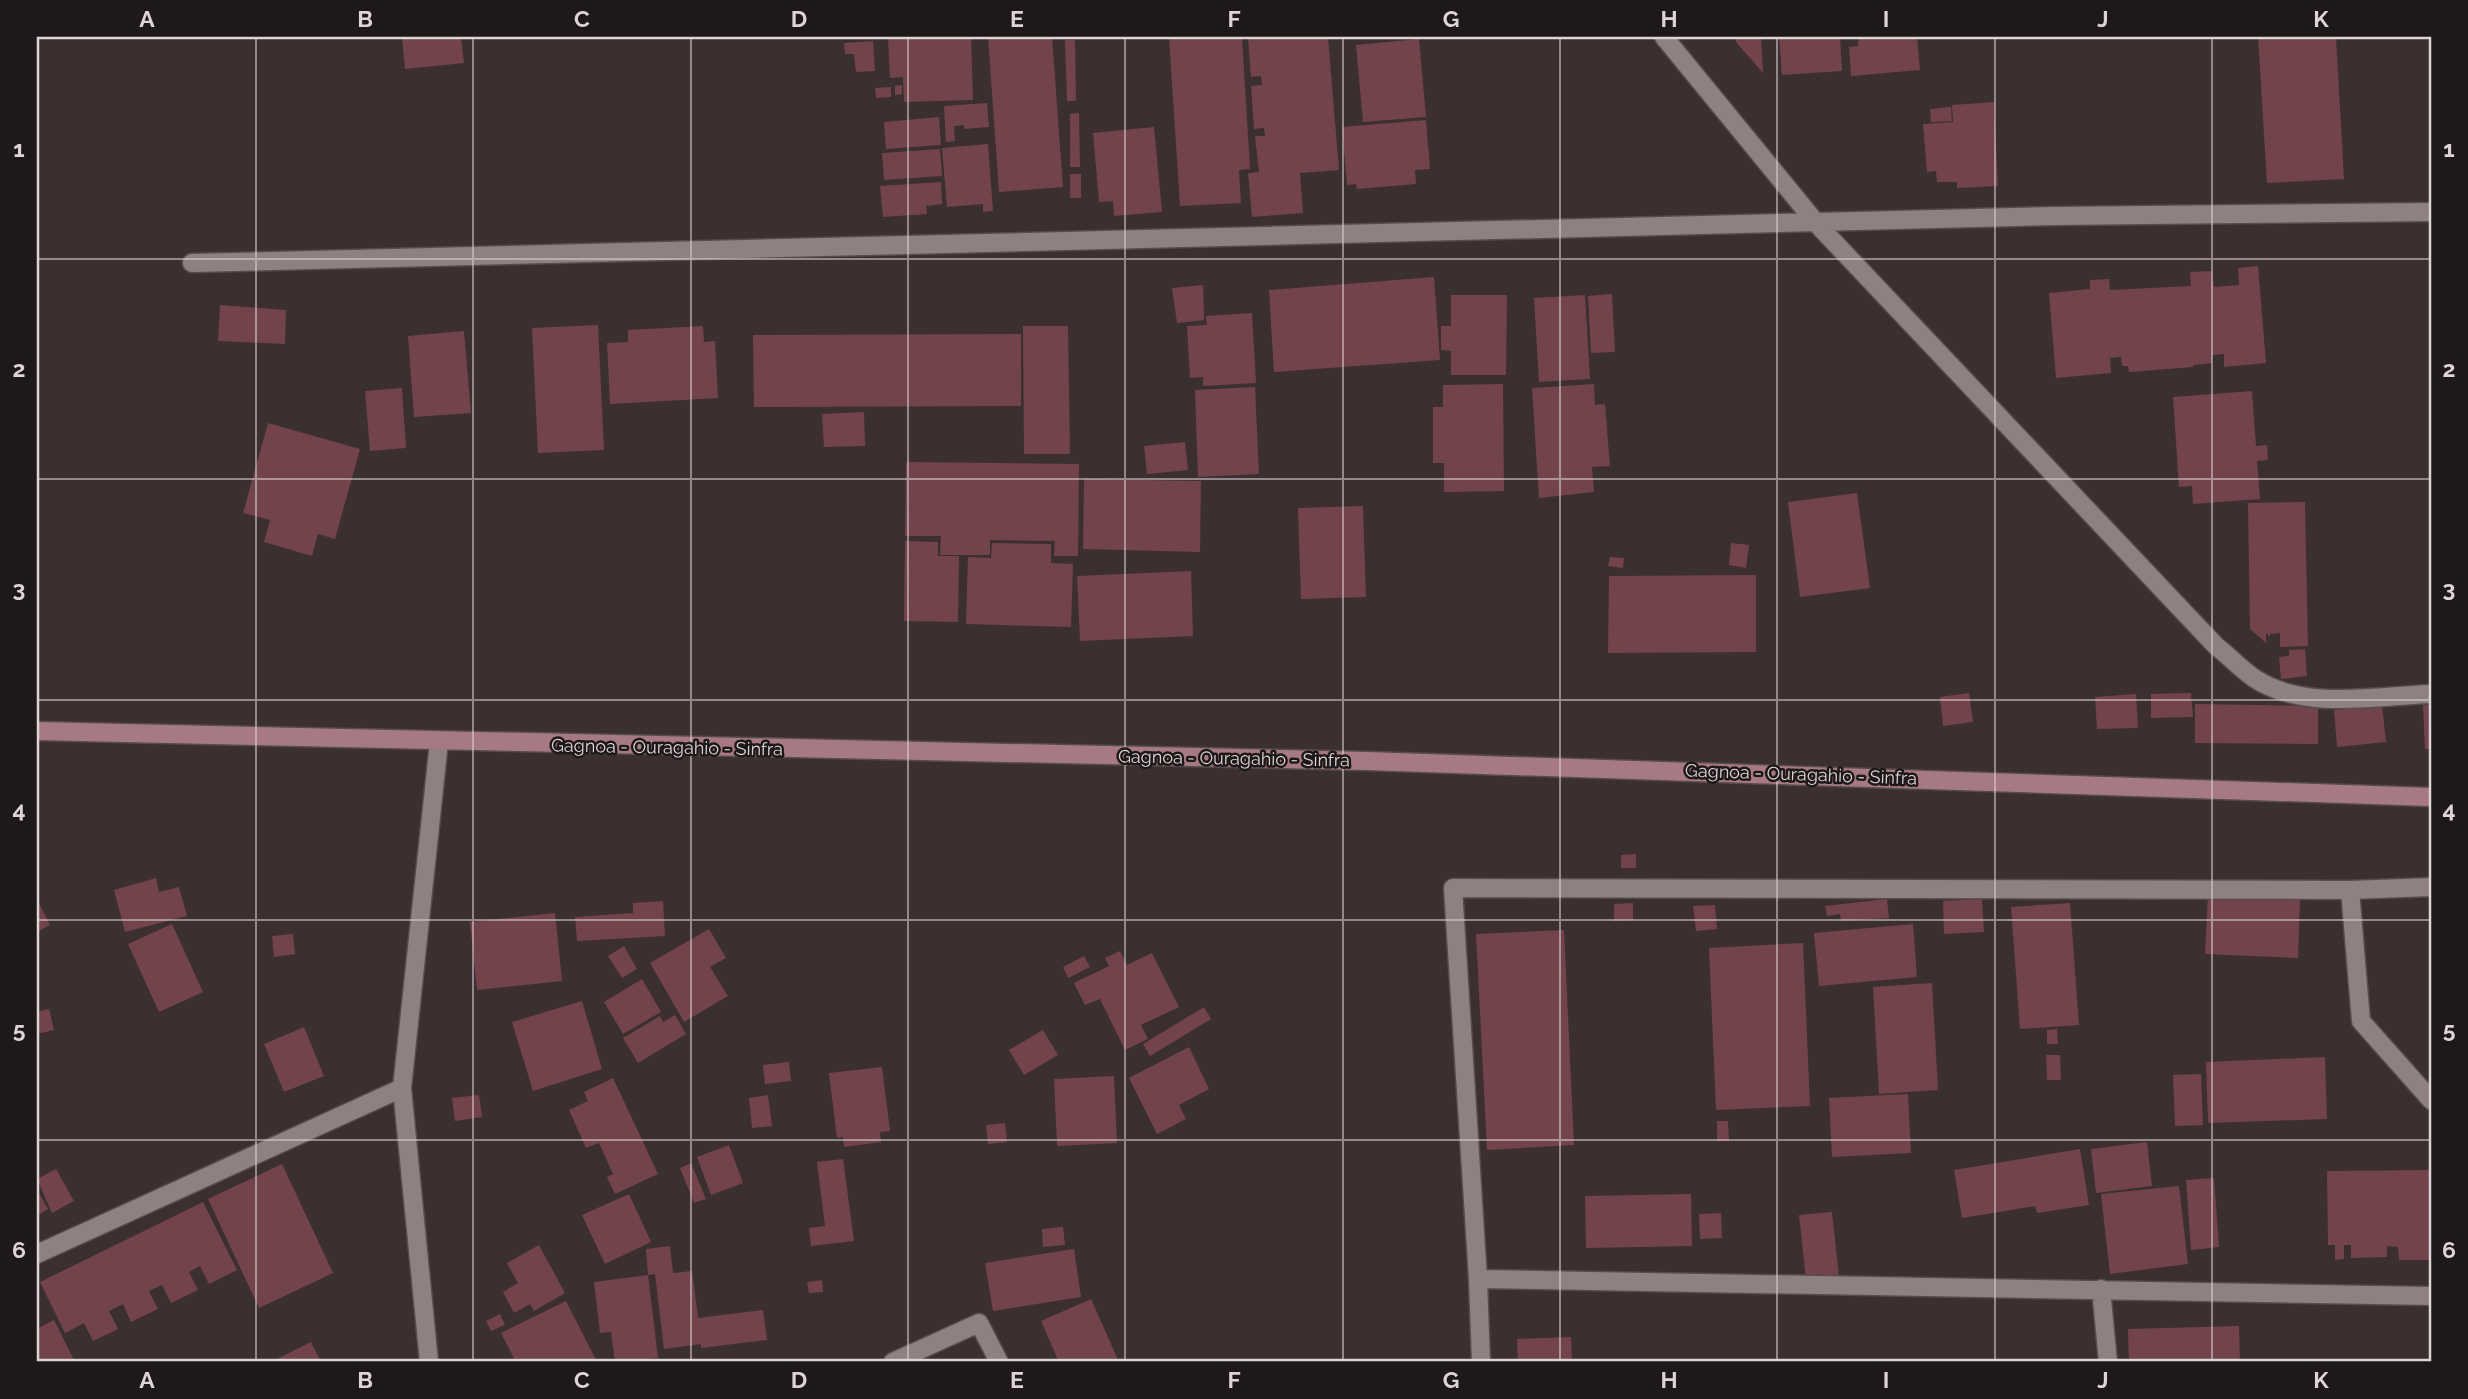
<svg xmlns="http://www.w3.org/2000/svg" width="2468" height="1399" font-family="Raleway,sans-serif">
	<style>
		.building { fill: #73434c }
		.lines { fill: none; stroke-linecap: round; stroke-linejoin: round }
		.minor-casing { stroke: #554c4d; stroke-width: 21 }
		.secondary-casing { stroke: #554c4d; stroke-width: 21 }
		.minor { stroke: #8f8082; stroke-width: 18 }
		.secondary { stroke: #a77a83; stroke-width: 18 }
		.grid { fill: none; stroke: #dcd4d5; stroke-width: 2; stroke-opacity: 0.55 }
		.labels { text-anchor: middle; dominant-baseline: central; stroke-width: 5; stroke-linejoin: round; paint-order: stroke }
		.street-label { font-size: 18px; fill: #dcd4d5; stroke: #1e1819 }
		.neatline { fill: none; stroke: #dcd4d5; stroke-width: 2.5 }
		.grid-label { font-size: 23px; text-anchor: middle; font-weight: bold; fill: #dcd4d5 }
	</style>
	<rect width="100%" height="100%" fill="#3b2f30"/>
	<path class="building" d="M461,37L464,63L405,69L402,38Z
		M888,37H971L973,100L904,102L903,77L890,78Z
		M988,37H1052L1063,187L999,192Z
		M1169,37H1242L1250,169L1239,170L1241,203L1180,206Z
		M1257,37H1328L1339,170L1300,173L1303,213L1252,217L1248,173L1259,172L1255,136H1265L1264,128L1254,129L1251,86L1262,85L1261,76L1251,77L1248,39Z
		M1736,37H1761L1763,73L1736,42Z
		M1779,37H1840L1842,71L1782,75Z
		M1858,37H1917L1920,70L1851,76L1849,47L1858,46Z
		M2258,37H2336L2344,179L2267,183Z
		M1419,39L1426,117L1363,122L1356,45Z
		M1065,40H1075L1076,101H1067Z
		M873,41L875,71L856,72L854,54H845L844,43Z
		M902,85V94L895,95V86Z
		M891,87V97L876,98L875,88Z
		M1994,102L1998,186L1957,188V182H1937L1936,171L1927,172L1923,124L1953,122L1952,105Z
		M987,103L989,127L964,129V125L954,126L955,141L946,142L944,106Z
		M1951,107L1952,121L1931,122L1930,109Z
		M1079,113L1080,167H1070V114Z
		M939,117L941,145L886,149L884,122Z
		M1426,120L1430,169L1415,170L1416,184L1357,189L1356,184L1347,185L1342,127Z
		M1154,127L1162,212L1114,216L1113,201L1099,202L1093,133Z
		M988,144L993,211L983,212V204L947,207L942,148Z
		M940,149L942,176L884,180L882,153Z
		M1070,174H1081V198H1070Z
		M941,182L942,204L926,206L927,214L883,217L880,186Z
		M2258,266L2266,363L2224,367V354L2212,355V363L2193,365V367L2129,372L2128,366H2122L2121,357L2110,358L2111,373L2056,378L2049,293L2090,289V280L2109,279L2110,290L2191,286L2190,272L2212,271L2214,287L2239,285L2238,268Z
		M1434,277L1440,360L1274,372L1269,290Z
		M1203,285L1204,320L1177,323L1172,288Z
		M1612,294L1615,352L1591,353L1588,296Z
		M1451,295H1507L1506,375H1451V351L1441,350V326H1451Z
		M1585,295L1590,379L1539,382L1534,298Z
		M220,305L286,310L285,344L218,341Z
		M1252,313L1256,383L1203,386V377L1190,378L1187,326L1207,325L1206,316Z
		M598,325L604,450L538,453L532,328Z
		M703,326L704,342L715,341L718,398L610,404L607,343L628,342V330Z
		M1023,326H1068L1070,454H1024Z
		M464,331L471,413L414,417L408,336Z
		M1021,334V406L754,407L753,335Z
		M1503,384L1504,491L1444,492V463H1433V407H1443V385Z
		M1594,384L1595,405L1605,404L1610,466L1592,467L1594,492L1539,498L1532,388Z
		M1255,387L1259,474L1198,477L1195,390Z
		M402,388L406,448L370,451L365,391Z
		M2252,391L2256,446L2267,445L2268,460L2257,461L2260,499L2193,504L2192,486L2179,487L2173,397Z
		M864,412L865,446L824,447L822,414Z
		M268,423L360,449L335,539L318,534L312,556L264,542L270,520L243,513Z
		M1185,442L1188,470L1147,474L1144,446Z
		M906,462L1079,464L1078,556H1054L1055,541L990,540V555H940L941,536H905Z
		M1084,479L1201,481L1200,552L1083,549Z
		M1857,493L1870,588L1800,597L1788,502Z
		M2305,502L2308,646L2280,647V633L2270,634V637L2266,633V643L2250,629L2248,503Z
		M1363,506L1366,597L1301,599L1298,508Z
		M905,541L938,542V556H959L958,622L904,621Z
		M992,543L1051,544V563L1073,564L1071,627L966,624L968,557L991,558Z
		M1731,543L1749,545L1746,568L1729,565Z
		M1610,557L1624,558L1623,568L1608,566Z
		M1191,571L1193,636L1080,641L1077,576Z
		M1756,575V652L1608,653L1609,576Z
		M2305,649L2307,676L2281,679L2279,657L2289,656V650Z
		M1969,693L1973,722L1943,726L1940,697Z
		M2191,693L2193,717L2151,718V694Z
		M2136,694L2138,728L2097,729L2095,697Z
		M2195,704L2318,706V744L2195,743Z
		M2382,705L2386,742L2337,747L2334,710Z
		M2423,705H2431V749H2425Z
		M1636,854V868H1621V855Z
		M156,878L159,892L179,887L187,916L125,932L114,890Z
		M2208,895L2300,899L2298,958L2205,954Z
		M37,899L50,925L37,932Z
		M1887,899L1889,918L1841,921L1840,914L1827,916L1825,906Z
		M1982,899L1984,932L1944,934L1943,901Z
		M663,901L665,936L577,941L575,917L633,913V903Z
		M1633,903V920L1614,921V904Z
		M2070,903L2079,1025L2020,1029L2011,907Z
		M1715,905L1717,929L1696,931L1693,906Z
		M555,913L562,981L477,990L470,922Z
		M172,924L203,992L159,1012L128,944Z
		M1913,924L1917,977L1819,986L1814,933Z
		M709,929L726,958L710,967L728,996L684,1022L650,963Z
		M1564,930L1574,1145L1487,1150L1476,934Z
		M293,934L295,954L274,957L272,936Z
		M1803,943L1810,1106L1716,1110L1709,948Z
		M624,946L637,969L622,978L608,956Z
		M1120,951L1127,965L1152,953L1179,1007L1141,1025L1148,1039L1125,1050L1100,999L1085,1005L1074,983L1109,966L1105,958Z
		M1084,956L1090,967L1068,978L1063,967Z
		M642,979L661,1012L623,1034L604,1002Z
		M1932,983L1938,1090L1879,1094L1873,987Z
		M582,1001L602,1069L533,1091L512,1022Z
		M1204,1007L1211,1019L1150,1056L1143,1044Z
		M49,1009L54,1030L37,1034V1012Z
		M675,1015L686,1034L638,1063L623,1038L660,1016L663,1022Z
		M304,1027L324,1076L284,1092L264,1044Z
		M2057,1029L2058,1044H2047V1030Z
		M1043,1030L1058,1055L1024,1075L1009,1050Z
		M1189,1047L1209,1089L1179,1105L1186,1119L1157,1134L1129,1078Z
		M2046,1055H2060L2061,1080H2047Z
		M2325,1057L2327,1119L2208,1123L2206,1062Z
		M789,1062L791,1081L765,1084L763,1065Z
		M882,1067L890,1131L880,1132L881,1142L844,1147L843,1137L837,1138L829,1073Z
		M2201,1074L2203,1125L2175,1126L2173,1075Z
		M1114,1076L1117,1143L1057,1146L1054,1079Z
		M613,1078L658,1174L615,1194L607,1177L613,1174L599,1143L586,1148L569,1110L588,1101L584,1092Z
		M1908,1094L1911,1153L1832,1157L1829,1098Z
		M479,1095L482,1117L455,1121L452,1098Z
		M768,1095L772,1126L752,1128L749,1098Z
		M1717,1121H1728L1729,1141H1717Z
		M1005,1123L1007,1142L988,1144L986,1125Z
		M2147,1142L2152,1186L2096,1193L2091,1149Z
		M729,1145L743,1183L711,1195L697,1157Z
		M2080,1149L2089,1205L2037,1213L2035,1206L1962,1218L1954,1170Z
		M843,1159L854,1241L811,1246L809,1228L825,1226L817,1162Z
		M691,1163L706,1199L694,1203L680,1168Z
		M282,1164L333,1273L259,1308L208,1199Z
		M56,1169L74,1201L52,1213L37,1179Z
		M2431,1170V1260H2399L2398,1247L2387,1246V1257L2351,1258V1245H2344V1259L2335,1260V1245H2328L2327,1171Z
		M2214,1178L2219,1247L2191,1250L2186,1180Z
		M2179,1186L2188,1264L2110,1274L2101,1194Z
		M39,1193L48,1209L37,1216V1194Z
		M629,1194L651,1242L605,1264L582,1215Z
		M1691,1194L1692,1246L1586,1248L1585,1196Z
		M203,1202L237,1270L209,1284L200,1266L189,1272L198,1290L171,1303L162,1285L149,1291L158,1309L131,1322L123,1304L109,1311L118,1329L93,1341L84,1323L65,1333L40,1282Z
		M1832,1212L1839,1276L1806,1279L1799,1215Z
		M1721,1213L1722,1238L1700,1239L1699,1214Z
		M1063,1227L1065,1245L1043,1247L1042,1229Z
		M539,1245L565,1293L534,1311L530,1304L514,1313L503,1292L518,1283L507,1263Z
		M670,1246L673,1273L692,1271L698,1318L763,1310L767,1340L701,1348V1344L664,1349L655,1274L648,1275L646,1249Z
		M1074,1249L1081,1297L993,1311L985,1263Z
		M648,1275L658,1358L647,1359V1362H615L611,1332L600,1333L594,1282Z
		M822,1280L823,1292L809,1293L807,1282Z
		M1091,1299L1119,1362H1059L1041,1321Z
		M566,1301L597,1362H516L501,1333Z
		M500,1314L505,1325L491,1331L486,1321Z
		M54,1320L75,1362H37V1329Z
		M2239,1326L2240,1362H2129L2128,1329Z
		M1571,1337L1572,1362H1518L1517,1339Z
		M311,1342L321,1362H271Z"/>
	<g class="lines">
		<g class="minor-casing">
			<path id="minor" d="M1664,37L1817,224L2216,646C2229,656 2241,669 2254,678C2303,711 2375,696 2431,694
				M192,263L2055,216L2431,212
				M2350,890L2361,1021L2431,1100
				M37,1254L402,1088
				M1478,1279L1453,888L2350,890L2431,887
				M2101,1289L2108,1362
				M429,1362L402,1088L439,742
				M893,1362L979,1323L999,1362
				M1481,1362L1478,1279L2431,1296"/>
		</g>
		<g class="secondary-casing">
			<path id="secondary" d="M37,731L1367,761L2431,797"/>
		</g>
		<use href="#minor" class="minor"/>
		<use href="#secondary" class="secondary"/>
	</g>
	<path class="grid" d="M256,37V1362M473,37V1362M691,37V1362M908,37V1362M1125,37V1362M1343,37V1362M1560,37V1362M1777,37V1362M1995,37V1362M2212,37V1362M37,259H2431M37,479H2431M37,700H2431M37,920H2431M37,1140H2431"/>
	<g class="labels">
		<g class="street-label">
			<text transform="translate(667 747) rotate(1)">Gagnoa - Ouragahio - Sinfra</text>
			<text transform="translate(1234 758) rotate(1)">Gagnoa - Ouragahio - Sinfra</text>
			<text transform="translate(1801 774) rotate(2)">Gagnoa - Ouragahio - Sinfra</text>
		</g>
	</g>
	<rect width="2468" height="1399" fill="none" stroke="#1e1819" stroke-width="77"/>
	<rect x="38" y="38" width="2392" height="1322" class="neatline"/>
	<g class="grid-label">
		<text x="147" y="27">A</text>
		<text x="365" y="27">B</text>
		<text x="582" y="27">C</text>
		<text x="799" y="27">D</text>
		<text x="1017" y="27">E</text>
		<text x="1234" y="27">F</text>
		<text x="1451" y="27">G</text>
		<text x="1669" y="27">H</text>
		<text x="1886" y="27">I</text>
		<text x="2103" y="27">J</text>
		<text x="2321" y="27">K</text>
		<text x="19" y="157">1</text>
		<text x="2449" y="157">1</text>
		<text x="19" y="377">2</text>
		<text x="2449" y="377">2</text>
		<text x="19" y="597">3</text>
		<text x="2449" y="597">3</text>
		<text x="19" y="818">4</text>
		<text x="2449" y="818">4</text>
		<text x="19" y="1038">5</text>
		<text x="2449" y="1038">5</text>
		<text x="19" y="1258">6</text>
		<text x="2449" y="1258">6</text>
		<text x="147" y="1388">A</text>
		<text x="365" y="1388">B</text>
		<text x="582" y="1388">C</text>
		<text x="799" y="1388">D</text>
		<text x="1017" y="1388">E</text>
		<text x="1234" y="1388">F</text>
		<text x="1451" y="1388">G</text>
		<text x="1669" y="1388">H</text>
		<text x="1886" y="1388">I</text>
		<text x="2103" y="1388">J</text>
		<text x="2321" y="1388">K</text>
	</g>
</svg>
